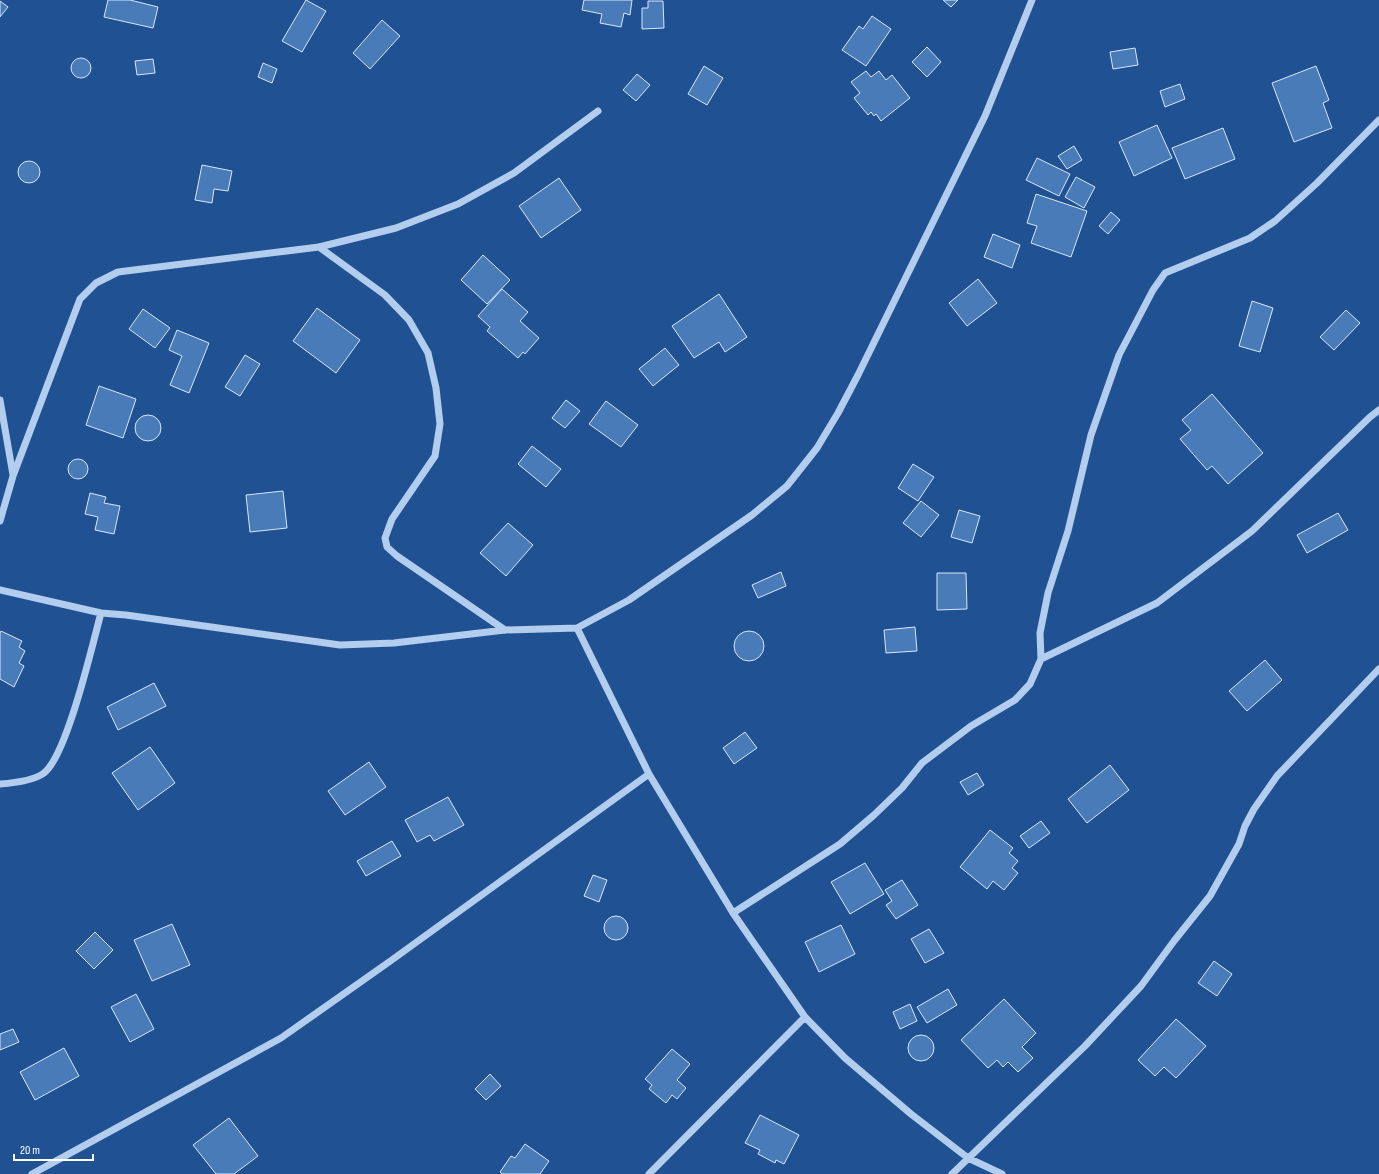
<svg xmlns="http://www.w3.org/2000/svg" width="1379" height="1174" font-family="'Sofia Sans Condensed',sans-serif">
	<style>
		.building { fill: #497bb9; stroke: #d8e7fa }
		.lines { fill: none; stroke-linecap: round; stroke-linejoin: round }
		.minor { stroke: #b2cded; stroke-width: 7 }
	</style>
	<rect width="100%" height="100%" fill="#205293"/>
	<path class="building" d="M108,0H130L158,7L153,28L104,17Z
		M306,0L326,11L302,52L282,41Z
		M584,0H632L630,15L624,13L621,27L600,23L602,14L582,10Z
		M943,0H958L951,7Z
		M0,1L8,7L0,17Z
		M648,1H663L664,28L642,29V8H648Z
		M872,16L891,29L866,66L842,50L859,26L863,29Z
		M382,20L400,36L370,69L353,53Z
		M927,47L941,62L927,77L912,62Z
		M1135,48L1138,65L1113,69L1110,52Z
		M71 68a10 10 0 1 1 20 0a10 10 0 1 1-20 0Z
		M153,59L155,73L137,75L135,61Z
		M263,63L277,69L272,83L258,77Z
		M704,66L723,78L707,105L688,94Z
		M1316,66L1329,100L1323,103L1332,128L1294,142L1272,83Z
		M866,71L871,77L879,71L886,80L892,75L910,98L881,121L876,114L874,116L871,112L868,115L854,98L860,93L851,82Z
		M637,74L650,85L636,101L623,90Z
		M1180,84L1185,99L1165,107L1160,91Z
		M1157,125L1172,158L1134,176L1119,142Z
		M1223,128L1235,159L1185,179L1172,148Z
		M1074,146L1082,160L1067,169L1058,156Z
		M1037,158L1070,174L1059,196L1026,180Z
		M18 172a11 11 0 1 1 22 0a11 11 0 1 1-22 0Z
		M202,165L232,171L228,191L214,189L212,203L195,200Z
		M1076,177L1095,187L1084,208L1065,197Z
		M559,178L581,210L541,238L519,206Z
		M1036,194L1087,211L1071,257L1031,243L1037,226L1027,223Z
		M1111,212L1120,220L1108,234L1099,226Z
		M993,234L1020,245L1012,268L984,257Z
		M483,255L510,280L487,304L461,280Z
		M978,279L997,303L967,326L949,303Z
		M502,289L528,312L520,321L539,338L525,354L523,352L518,358L487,331L490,327L478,316Z
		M719,294L747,337L725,352L719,342L694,358L672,326Z
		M1252,301L1273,308L1260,352L1239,346Z
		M317,308L360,340L336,373L293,341Z
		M143,309L170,328L155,348L129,329Z
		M1346,310L1360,323L1334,350L1320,337Z
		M177,330L209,343L189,393L170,385L182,356L169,350Z
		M665,348L679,365L653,386L639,369Z
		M245,355L260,364L240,396L225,387Z
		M99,386L136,399L123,438L86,425Z
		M1212,394L1263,453L1228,484L1212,466L1207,470L1180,439L1191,430L1182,420Z
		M566,400L580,411L565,428L552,418Z
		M606,401L638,425L621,447L589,424Z
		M135 428a13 13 0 1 1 26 0a13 13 0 1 1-26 0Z
		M532,446L561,469L546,487L518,464Z
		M68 469a10 10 0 1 1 20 0a10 10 0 1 1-20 0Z
		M913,464L934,477L918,501L898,488Z
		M283,491L287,528L250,532L246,495Z
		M90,493L106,497L104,503L120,506L114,534L95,530L98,517L85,514Z
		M921,501L939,515L921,537L903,523Z
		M959,510L980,516L972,543L951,537Z
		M1338,513L1348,530L1307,553L1297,535Z
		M508,523L533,545L506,576L480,553Z
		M781,572L786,586L758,598L752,585Z
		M937,573H966L967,609L937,610Z
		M915,627L917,651L886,653L884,630Z
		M1,631L22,641L19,647L25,651L19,663L24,666L14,687L0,679V633Z
		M734 646a15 15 0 1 1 30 0a15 15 0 1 1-30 0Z
		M1265,660L1282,680L1247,711L1229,691Z
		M154,683L166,706L118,730L107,707Z
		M745,732L757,748L734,764L723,748Z
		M150,747L175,783L138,810L112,773Z
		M369,762L386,787L345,815L328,791Z
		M1110,765L1129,790L1087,823L1068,799Z
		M977,773L984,785L968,795L960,782Z
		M448,797L464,825L434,841L430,835L417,842L405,820Z
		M1041,821L1050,833L1029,848L1020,836Z
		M990,830L1013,848L1009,853L1018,861L1012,868L1018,873L1004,890L993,881L987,889L960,867Z
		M392,841L401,856L366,876L357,861Z
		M865,863L884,894L850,914L831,882Z
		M593,875L607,880L599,902L584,896Z
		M902,880L918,905L896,919L886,905L892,901L885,890Z
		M604 928a12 12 0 1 1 24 0a12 12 0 1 1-24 0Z
		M172,924L190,965L152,981L134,940Z
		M841,925L855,954L819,972L805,942Z
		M929,929L944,953L925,963L911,939Z
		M95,932L113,950L94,969L76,951Z
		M1214,961L1232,974L1217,996L1198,983Z
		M948,989L957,1005L927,1023L917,1007Z
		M136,994L154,1029L130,1042L111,1007Z
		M1004,999L1036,1033L1022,1047L1033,1058L1018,1072L1008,1062L1003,1067L997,1060L988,1068L961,1040Z
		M910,1004L917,1021L900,1029L893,1012Z
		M1176,1019L1206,1046L1176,1078L1164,1067L1155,1076L1138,1060Z
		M13,1029L19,1042L0,1050V1034Z
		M908 1048a13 13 0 1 1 26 0a13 13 0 1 1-26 0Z
		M64,1048L79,1076L35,1100L20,1072Z
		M672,1049L690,1064L677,1080L686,1088L677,1099L672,1095L666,1103L649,1089L652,1085L645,1079Z
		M490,1074L501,1086L486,1100L475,1089Z
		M760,1115L799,1135L784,1164L776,1160L775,1163L758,1154L760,1150L745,1143Z
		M229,1118L258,1156L234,1174H216L193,1145Z
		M525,1144L549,1161L540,1174H502L500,1172L511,1156L515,1158Z"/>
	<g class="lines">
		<path class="minor" d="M319,247L385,295L409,320L428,353L436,388L440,424L435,456L392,519L385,538L387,547L397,556L505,630
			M0,400L13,475
			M0,521L13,476L80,299L96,283L118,272L319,247L396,228L458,204L514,173L598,111
			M0,590L101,613L126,615L340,645L394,643L505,630L577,628L629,600L752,515L787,486L817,448L838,413L858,375L985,116L1032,0
			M577,628L649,774L733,913L805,1017L845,1058L911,1114L968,1158L1002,1174
			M1041,659L1157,603L1252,531L1370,417L1379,410
			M0,784C14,783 33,781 44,773C67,755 92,646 101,613
			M733,913L840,844L874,815L902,788L922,763L971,726L1015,700L1030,684L1041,659L1040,633L1048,593L1068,531L1091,435L1119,355L1153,290L1165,273L1250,238L1275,221L1317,183L1379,120
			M32,1174L281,1038L389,962L649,774
			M649,1174L805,1017
			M952,1174L1085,1046L1141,986L1174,941L1210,896L1239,844L1245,826L1254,809L1277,776L1379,669"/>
	</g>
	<path d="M14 1154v6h79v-6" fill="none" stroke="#ffffff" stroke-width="2"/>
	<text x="20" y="1154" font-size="12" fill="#ffffff" stroke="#205293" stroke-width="3" paint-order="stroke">20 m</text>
</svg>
